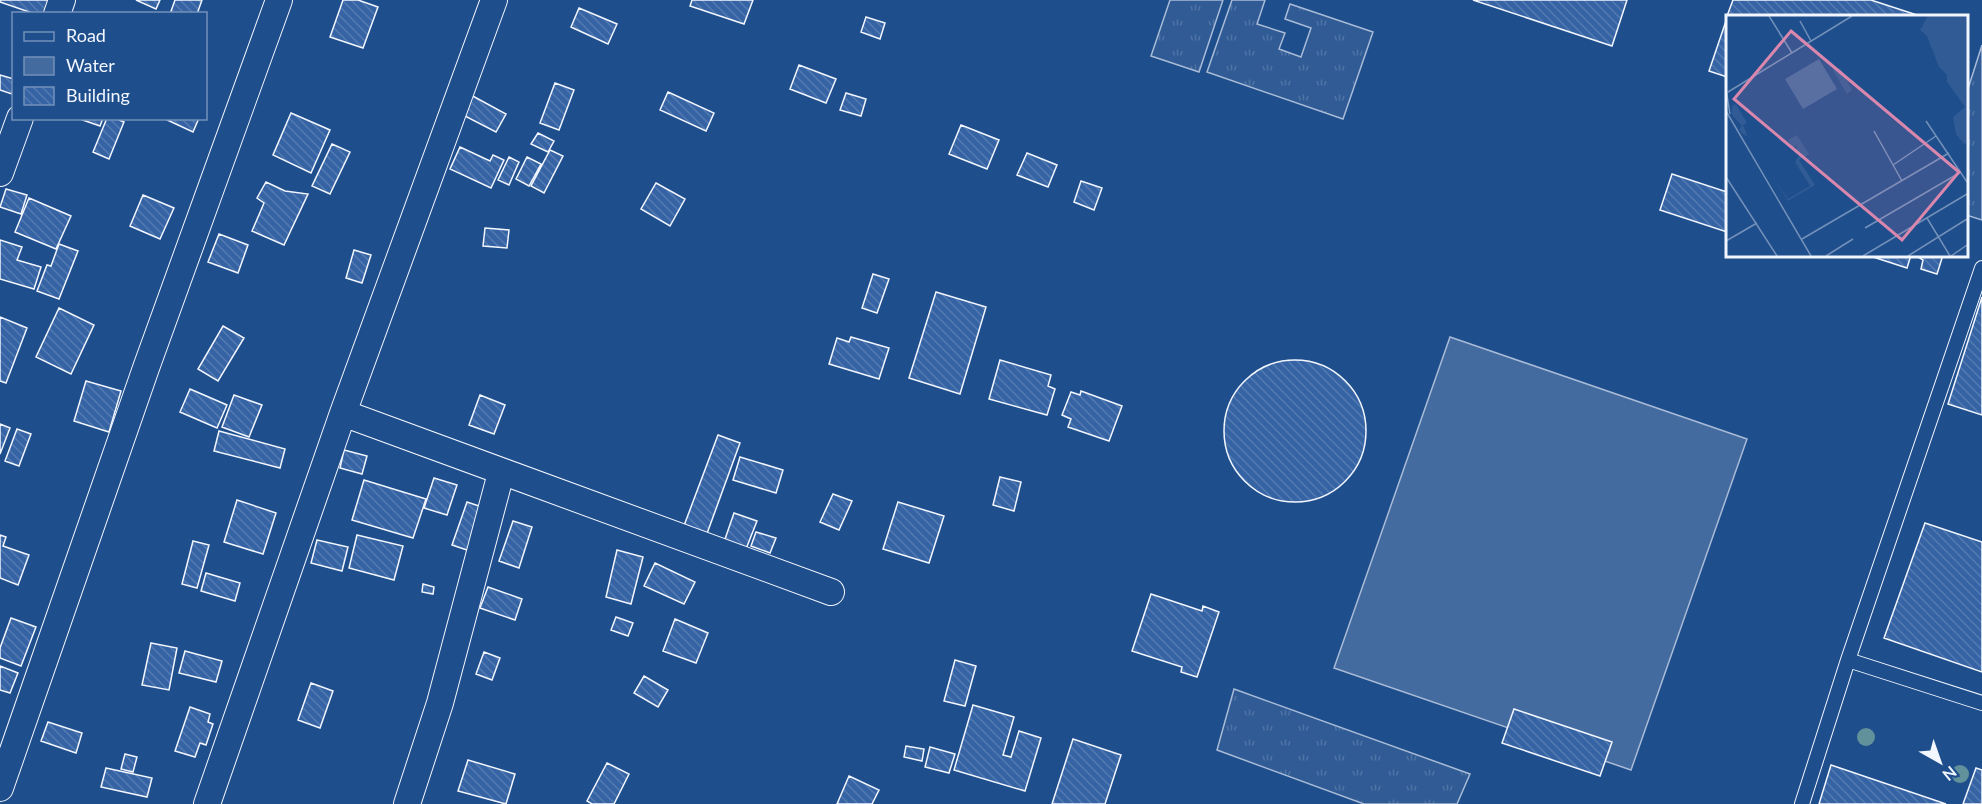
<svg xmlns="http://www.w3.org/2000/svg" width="1982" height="804" font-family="Lato,sans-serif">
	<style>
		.grass { fill: url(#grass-tufts); stroke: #a8bbd7; stroke-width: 1.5 }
		.water { fill: #446ba0; stroke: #a8bbd7; stroke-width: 1.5 }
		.building { fill: url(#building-back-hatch); stroke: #f2f6ff; stroke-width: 1.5 }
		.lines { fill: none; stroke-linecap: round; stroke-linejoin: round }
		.service-casing { stroke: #f2f6ff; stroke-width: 16 }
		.minor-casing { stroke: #f2f6ff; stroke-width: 28 }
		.service { stroke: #1f4e8c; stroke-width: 14 }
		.minor { stroke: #1f4e8c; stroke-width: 26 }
		.tree { fill: #61919a }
		.inset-road { fill: none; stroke: #7391ba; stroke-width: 1.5 }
		.view { fill: #da87ad; fill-opacity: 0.15; stroke: #da87ad; stroke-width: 3 }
		.inset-edge { fill: none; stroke: #f2f6ff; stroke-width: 3 }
	</style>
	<defs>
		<pattern id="grass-tufts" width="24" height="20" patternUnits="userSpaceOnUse" patternTransform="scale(1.5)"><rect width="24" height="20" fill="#305b95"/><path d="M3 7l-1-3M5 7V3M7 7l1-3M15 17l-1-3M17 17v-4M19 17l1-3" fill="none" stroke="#4e73a5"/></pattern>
		<pattern id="building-back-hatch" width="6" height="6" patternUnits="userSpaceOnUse" patternTransform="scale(1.5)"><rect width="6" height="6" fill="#3563a3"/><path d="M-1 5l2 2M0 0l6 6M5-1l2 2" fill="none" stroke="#537ab1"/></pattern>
	</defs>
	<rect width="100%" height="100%" fill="#1f4e8c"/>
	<path class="grass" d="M1170,0H1223L1199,72L1151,56Z
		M1232,0H1265L1257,24L1285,33L1279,49L1301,57L1311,28L1285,19L1290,4L1373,32L1343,119L1207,72Z
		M1982,45V220L1966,215V95Z
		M1234,689L1470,774L1457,804H1364L1217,750Z"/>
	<path class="water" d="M1450,337L1747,439L1631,770L1334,668Z"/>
	<path class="building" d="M0,0H50L46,14H35L0,2Z
		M136,0H160L156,9Z
		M175,0H202L197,14H170Z
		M343,0H358L378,7L363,48L330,37Z
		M692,0H753L744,24L690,6Z
		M1473,0H1627L1612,46Z
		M1733,0H1871L1920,16H1727Z
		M579,8L617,24L608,44L571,27Z
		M866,17L885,23L880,39L861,32Z
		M1727,18V77L1709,71Z
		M799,65L836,79L826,103L790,89Z
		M0,75L14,79L12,94L0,90Z
		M555,83L574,90L559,130L540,123Z
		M668,92L714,113L706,131L660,110Z
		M846,93L866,99L861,116L840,110Z
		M469,94L506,114L496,132L459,113Z
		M291,113L330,130L311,173L273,155Z
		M77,118H103L100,126Z
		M107,118H115L124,122L109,159L93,152Z
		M163,118H199L193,132Z
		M961,125L999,140L987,169L949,154Z
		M538,133L554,141L548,152L531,144Z
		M332,144L350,152L330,194L312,186Z
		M460,147L490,161L493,155L504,160L491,188L450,169Z
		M550,150L563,156L544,193L531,186Z
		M1027,153L1057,165L1048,187L1017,175Z
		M509,157L519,162L509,185L498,180Z
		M527,157L541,164L529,186L516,179Z
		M1672,174L1727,192V232L1660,210Z
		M1081,181L1102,188L1094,210L1074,202Z
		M266,182L285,191L308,194L284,245L252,231L264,203L257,198Z
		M656,183L685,199L670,226L641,209Z
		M6,189L27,195L21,214L0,207Z
		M143,195L174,208L160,239L130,226Z
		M29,198L71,216L56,249L15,232Z
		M485,228L509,230L507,248L483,246Z
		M219,234L248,245L238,273L208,262Z
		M0,240L22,247L17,260L41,267L34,289L0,279Z
		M59,244L78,251L59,299L37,291L47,265L51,266Z
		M354,250L371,255L362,283L346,278Z
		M1867,255H1911L1907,268Z
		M1915,255H1943L1937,274L1921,269L1923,260Z
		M873,274L889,279L877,313L862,308Z
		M936,292L986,307L960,394L909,378Z
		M1982,297V415L1948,404Z
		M59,308L94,325L71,374L36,357Z
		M0,317L27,328L6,383L0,381Z
		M223,326L244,338L218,381L198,369Z
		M851,337L889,348L879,379L829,364L837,338L849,342Z
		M1224 431a71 71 0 1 1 142 0a71 71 0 1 1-142 0Z
		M1000,360L1051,375L1048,386L1055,389L1047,415L989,399Z
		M86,381L121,391L109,432L74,421Z
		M190,389L227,405L217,428L180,412Z
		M1081,391L1122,406L1109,441L1068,427L1071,419L1062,415L1071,392L1080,395Z
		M234,395L262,405L249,437L222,427Z
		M480,395L505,405L494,434L469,425Z
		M0,424L10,428L0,454Z
		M17,429L31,434L19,466L5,461Z
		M219,431L285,449L280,468L214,451Z
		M718,435L740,443L705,539L682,531Z
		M344,450L367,456L362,474L340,468Z
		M740,457L783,470L776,493L733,480Z
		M1000,477L1021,482L1014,511L993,505Z
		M434,478L457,485L447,515L424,508Z
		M364,480L426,499L413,538L352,520Z
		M833,494L852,501L839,530L820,522Z
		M237,500L276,513L263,554L224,542Z
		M467,502L488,509L473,552L452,545Z
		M898,502L944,516L929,563L883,549Z
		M734,513L757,521L746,549L724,542Z
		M513,521L532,527L519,568L499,561Z
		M1925,523L1982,542V672L1884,638Z
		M756,532L776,538L770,553L751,546Z
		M0,535L6,537L3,546L29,555L18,585L0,578Z
		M357,535L403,546L394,580L349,568Z
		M317,540L348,547L342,571L311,563Z
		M193,541L209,545L197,588L182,584Z
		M617,550L643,557L631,604L606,597Z
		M655,563L695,582L684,604L644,586Z
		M206,573L240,583L235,601L201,591Z
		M423,584L434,587L433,594L422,592Z
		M488,587L522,599L515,620L480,608Z
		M1151,594L1202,611L1203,606L1219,612L1197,677L1181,672L1182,667L1132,651Z
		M616,617L633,623L628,636L611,630Z
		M11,618L36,627L21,666L0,658V648Z
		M675,619L708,633L696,663L663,651Z
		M151,643L177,648L169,690L142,685Z
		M185,651L222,661L216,682L179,673Z
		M484,652L500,658L492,680L476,674Z
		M955,660L976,666L965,706L944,701Z
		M0,666L18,673L10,693L0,690Z
		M644,676L668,690L658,707L634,693Z
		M311,683L333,691L320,728L298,720Z
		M973,705L1014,717L1003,755L1011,757L1019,731L1041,738L1025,791L954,770Z
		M190,707L210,714L208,722L213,724L206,745L200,743L195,757L175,751Z
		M1514,709L1612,742L1600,776L1502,743Z
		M48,722L82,733L76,753L41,741Z
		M1073,739L1121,755L1105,804H1052Z
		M906,746L924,749L922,761L904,757Z
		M930,747L955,754L949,773L925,767Z
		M125,754L137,757L133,772L121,769Z
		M468,760L515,774L506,804L458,791Z
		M607,763L629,774L614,804H592L587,801Z
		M1831,765L1946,804H1819Z
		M106,768L152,778L147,797L101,787Z
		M1976,768L1982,770V804H1963Z
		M849,776L879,790L872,804H837Z"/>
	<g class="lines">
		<g class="service-casing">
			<path id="service" d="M1848,660L1982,703
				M1802,804L1848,660L1982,268"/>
		</g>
		<g class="minor-casing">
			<path id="minor" d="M57,14L62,0
				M0,173L20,118
				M343,413L831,592
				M0,788L146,368L279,0
				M207,804L343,413L494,0
				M407,804L440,703L501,473"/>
		</g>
		<use href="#service" class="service"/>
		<use href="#minor" class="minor"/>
	</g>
	<g class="tree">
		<circle cx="1866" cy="737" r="9"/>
		<circle cx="1960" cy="774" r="9"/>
	</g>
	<g transform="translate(1726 15)">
		<rect width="242" height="242" fill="#1f4e8c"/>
		<path d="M202,1H241V128L238,129L230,119L227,102L239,92L221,67V60L213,52L201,21L194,15ZM114,53L126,75L121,79L107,55ZM10,89L21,108L17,110L22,122L16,118L13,114L16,111L6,100V91ZM71,120L83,139L73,145L89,170L62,186L47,162L62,184L84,171L69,147L76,136L70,139L71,130L67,133L62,125Z" fill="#305b95"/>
		<path d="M93,44L111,74L77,94L59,64Z" fill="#446ba0"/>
		<path class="inset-road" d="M43,1L66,38M74,6L85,26M0,74L4,99M2,77L126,1M0,96L85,241M200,106L241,167M148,116L176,166M167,150L210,121M0,162L51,241M201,203L224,241M139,213L235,157M76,224L223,138M0,226L31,208M100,241L127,224M137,241L241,179M182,241L241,204M225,241L241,230"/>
		<path class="view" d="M65,16L233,157L176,225L8,84Z"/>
		<rect width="242" height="242" class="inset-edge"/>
	</g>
	<rect x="12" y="12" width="195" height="108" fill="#1f4e8c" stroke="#7391ba" stroke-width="1.5"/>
	<rect x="24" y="32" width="30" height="9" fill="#1f4e8c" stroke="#7391ba" stroke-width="1.5"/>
	<text x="66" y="42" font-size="18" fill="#f2f6ff">Road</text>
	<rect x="24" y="57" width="30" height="18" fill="#446ba0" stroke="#7391ba" stroke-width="1.5"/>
	<text x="66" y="72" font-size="18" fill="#f2f6ff">Water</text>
	<rect x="24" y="87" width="30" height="18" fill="url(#building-back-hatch)" stroke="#7391ba" stroke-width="1.5"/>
	<text x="66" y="102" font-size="18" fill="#f2f6ff">Building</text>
	<g transform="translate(1940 762) rotate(140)" stroke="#1f4e8c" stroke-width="4.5" paint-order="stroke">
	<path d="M0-4.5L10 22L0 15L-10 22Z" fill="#f2f6ff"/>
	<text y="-9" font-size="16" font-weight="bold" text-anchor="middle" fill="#f2f6ff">N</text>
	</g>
</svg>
